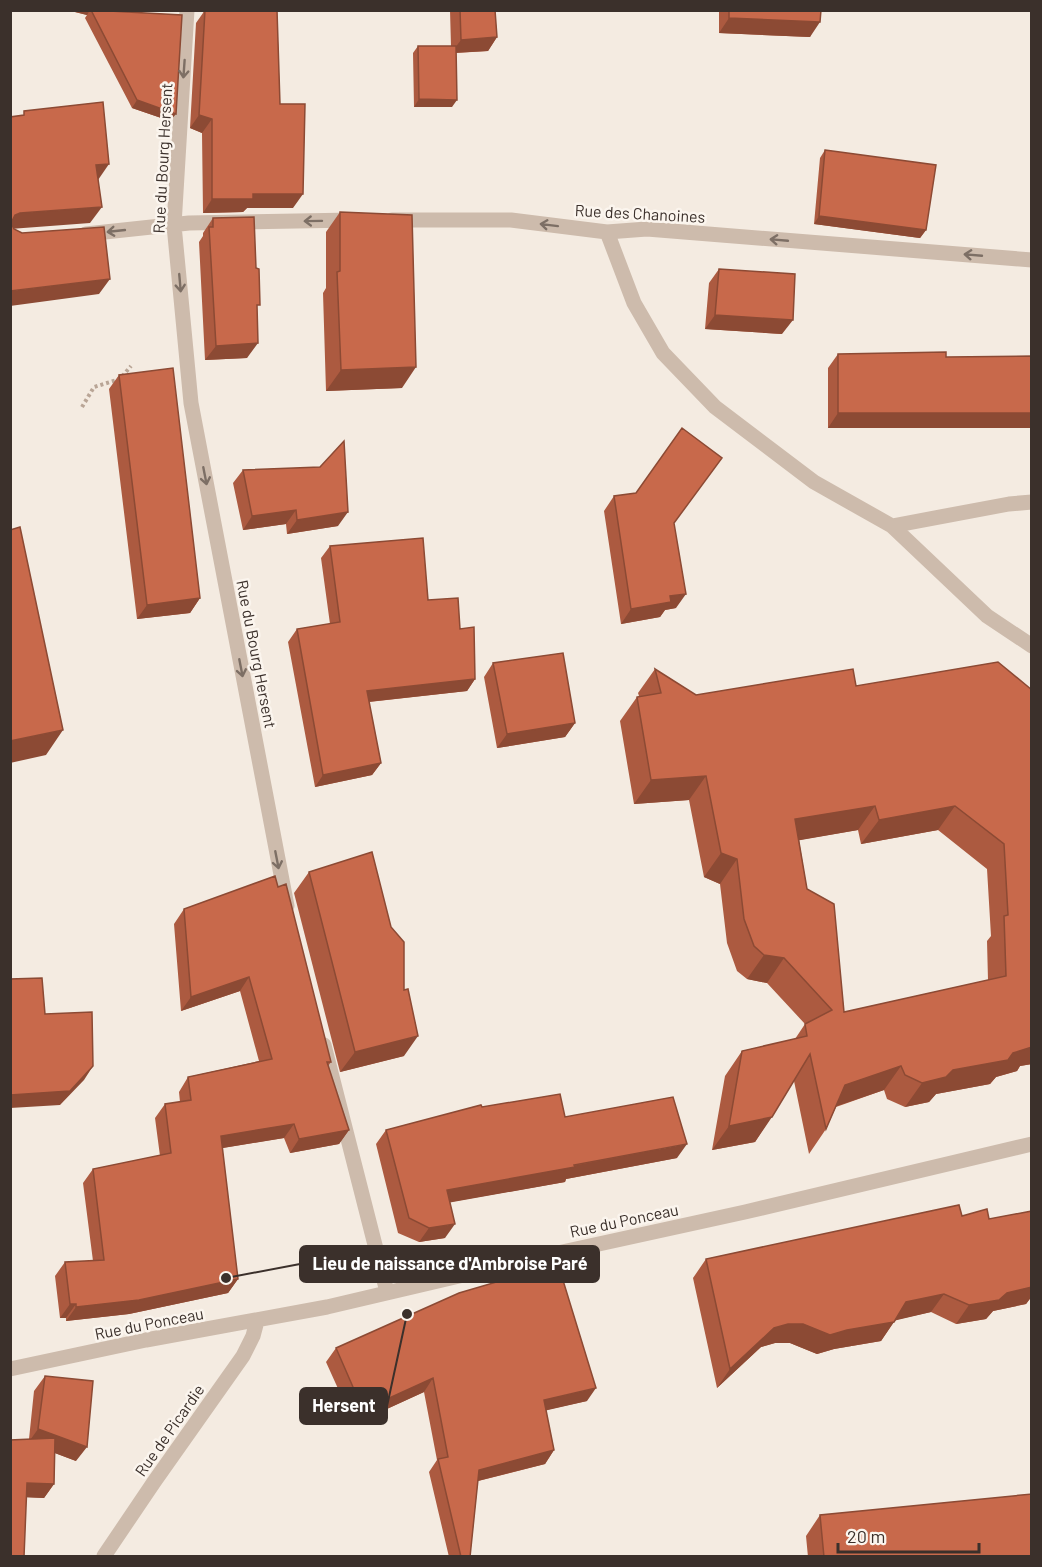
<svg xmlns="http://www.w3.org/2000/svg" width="1042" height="1567" font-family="Barlow,sans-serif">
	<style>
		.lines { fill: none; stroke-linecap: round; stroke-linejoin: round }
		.path { stroke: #b9a596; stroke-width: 4; stroke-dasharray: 3 3; stroke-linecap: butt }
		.minor { stroke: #cdbbac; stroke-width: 15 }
		.wall { fill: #ac5a40; fill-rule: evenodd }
		.shaded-wall { fill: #8c4a34 }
		.building { fill: #c8694b; stroke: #8c4a34; stroke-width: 1.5; fill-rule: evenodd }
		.oneway { stroke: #7d6f65 }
		.labels { text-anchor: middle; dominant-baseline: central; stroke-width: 5; stroke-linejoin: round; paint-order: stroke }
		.street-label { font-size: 16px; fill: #3b302b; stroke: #fbf5ee }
		.leader { fill: none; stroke: #3b302b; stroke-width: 2 }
		.callout-dot { fill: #3b302b; stroke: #fbf5ee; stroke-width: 2 }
		.callout { fill: #3b302b; stroke: #3b302b; stroke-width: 2 }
		.callout-label { font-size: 18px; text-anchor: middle; font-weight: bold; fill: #fff }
	</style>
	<rect width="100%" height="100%" fill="#f4ebe1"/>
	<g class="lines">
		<path class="path" d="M82,407L94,387L120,379L131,366"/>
		<path class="minor" d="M187,10L174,225L191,403L287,906
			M392,220H511L607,232L647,229L1032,260
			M607,232L634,303L663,353L715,407L814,482L892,526L987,616L1032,646
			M86,234L189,223L353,220
			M892,526L1009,504L1032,502
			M324,1045L387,1292
			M10,1369L146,1340L327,1307L544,1256L745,1212L1032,1144
			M104,1556L154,1482L243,1356L253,1336L257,1321"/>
	</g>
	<path class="wall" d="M67,10H103L170,121L132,108L85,18L87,15Z
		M204,10H277L280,104L293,208H247L243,212L203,213L202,133L190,128L196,23L203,13Z
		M450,10H495L497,37L488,51L456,53L452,107H414L413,53L418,46H451Z
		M719,10H821L810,37L719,33Z
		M825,150L926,230L920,238L814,224L820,158Z
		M340,212L402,388L326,391L323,293L326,288V232Z
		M213,218L257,309L247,358L205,360L199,242L203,236V233Z
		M719,269L782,334L705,329L709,283Z
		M838,354L946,357L1032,428H828V368Z
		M119,375L200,598L190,613L137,619L109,389Z
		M243,470L338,526L287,534L286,524L243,530L233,483Z
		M614,496L674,523L676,608L665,610L660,617L621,624L604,511Z
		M330,546L428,600L460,629L475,679L467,691L369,702L381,763L372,775L315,787L288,642L297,629L330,624L321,558Z
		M493,663L575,723L565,737L497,748L484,677Z
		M655,669L696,695L856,686L1032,690V1064L1020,1066L1017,1071L996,1077L990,1084L936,1094L929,1102L905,1107L887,1099L884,1090L836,1107L826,1129L809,1154L794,1081L755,1142L712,1150L725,1076L742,1051L795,1039L805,1024L767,983L747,979L737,971L727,943L720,884L704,877L689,800L634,804L620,721L637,697L639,696L638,693ZM858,830L861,844L938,830L987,869L991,936L987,941L988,980L844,1012L807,889L799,840Z
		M309,872L404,1056L340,1072L294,893Z
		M278,887L331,1062L328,1066L349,1130L339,1144L290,1153L284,1138L222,1148L238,1279L228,1293L129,1314L66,1321V1318H60L55,1276L65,1262L93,1261L83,1183L93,1169L160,1156L155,1118L165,1104L180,1102L179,1092L188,1077L259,1061L240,991L181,1011L174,924L184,909Z
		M482,1107L565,1117L677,1158L566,1179L565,1182L450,1202L445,1238L419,1242L398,1233L376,1144L386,1130Z
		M1032,1211V1296L1026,1304L993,1311L986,1319L956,1324L931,1312L895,1320L881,1341L834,1349L817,1354L790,1343H775L761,1347L717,1388L693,1278L706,1259L962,1216L989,1219Z
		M336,1348L587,1401L546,1410L554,1450L545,1464L478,1481L470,1557H449L429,1472L437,1460L424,1392L354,1424L326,1362Z
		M45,1376L76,1461L55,1453L54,1484L44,1498L27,1497L29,1439L34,1391Z
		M820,1515L1032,1557H808L806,1536Z"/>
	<path class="shaded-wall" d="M67,10H90L87,15Z
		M729,18L820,22L810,37L719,33Z
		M497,37L488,51L451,53L461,40Z
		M419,99L457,100L452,107H414Z
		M137,100L176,114L170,121L132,108Z
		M199,115L212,119L202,133L190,128Z
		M109,164L98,180L96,165Z
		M253,194H303L293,208H247L243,212L203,213L212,199Z
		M102,207L90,223L10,229V222L15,215L20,213Z
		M819,216L926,230L920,238L814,224Z
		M110,279L99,294L10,306V291Z
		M715,315L793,320L782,334L705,329Z
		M258,343L247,358L205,360L216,346Z
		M416,367L402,388L326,391L341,370Z
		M838,413H1032V428H828Z
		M296,510L286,524L243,530L252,516Z
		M348,512L338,526L287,534L297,520Z
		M686,594L676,608L665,610L660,617L621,624L631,609L670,596Z
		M200,598L190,613L137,619L147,605Z
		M475,679L467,691L358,703L367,691Z
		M575,723L565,737L497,748L507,734Z
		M63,730L46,755L10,763V741Z
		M381,763L372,775L315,787L323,775Z
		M706,776L689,800L634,804L651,780Z
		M875,806L858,830L778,844L795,819Z
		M955,806L938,830L861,844L879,820Z
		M721,853L737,859L720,884L704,877Z
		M764,955L784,958L767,983L747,979Z
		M249,977L240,991L181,1011L191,997Z
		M418,1036L404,1056L340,1072L355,1052Z
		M1032,1044V1064L1020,1066L1017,1071L996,1077L990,1084L936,1094L929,1102L905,1107L922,1083L953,1070L1013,1053Z
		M93,1066L84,1080L60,1105L10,1108V1095Z
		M901,1066L884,1090L828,1109L845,1085Z
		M772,1117L755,1142L712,1150L729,1126Z
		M294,1124L284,1138L211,1150L221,1136Z
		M349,1130L339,1144L290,1153L299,1139Z
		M687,1144L677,1158L566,1179L565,1182L436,1205L447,1190Z
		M455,1224L445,1238L419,1242L429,1228Z
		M238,1279L228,1293L129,1314L66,1321L76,1307Z
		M1032,1283V1296L1026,1304L993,1311L986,1319L956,1324L969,1305Z
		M944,1294L931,1312L893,1321L906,1302Z
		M70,1304H76L66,1318H60Z
		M894,1322L881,1341L834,1349L817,1354L790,1343H775L761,1347L717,1388L730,1369L774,1328L788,1324H803L847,1330Z
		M433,1378L424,1392L354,1424L363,1410Z
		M596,1388L587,1401L535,1413L544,1400Z
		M38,1429L87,1447L76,1461L28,1443Z
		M554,1450L545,1464L470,1483L479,1470Z
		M27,1483L54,1484L44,1498L17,1497Z"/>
	<path class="building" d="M91,10L182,15L176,114L137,100Z
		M205,10H277L280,104H305L303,194H253V199H212V119L199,115Z
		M460,10H495L497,37L461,40Z
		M729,10H821L820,22L729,18Z
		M418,46H456L457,100L419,99Z
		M103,102L109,164L96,165L102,207L20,213L15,215L11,223L14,229L22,233L104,227L110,279L10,291V117L24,115V111Z
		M825,150L936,165L926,230L819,216Z
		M340,212L412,215L416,367L341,370L337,272L340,271Z
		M254,217L256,268L259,269L260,305H257L258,343L216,346L209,227H213V218Z
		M719,269L795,274L793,320L715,315Z
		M946,352V357L1032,356V413H838V354Z
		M173,368L200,598L147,605L119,375Z
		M682,428L722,458L674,523L686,594L670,596L671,602L631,609L614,496L636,493Z
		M344,441L348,512L297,520L296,510L252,516L243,470L320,467Z
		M20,527L63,730L10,741V530Z
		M423,538L428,600L458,598L460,629L474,627L475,679L367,691L381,763L323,775L297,629L340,622L330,546Z
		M563,653L575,723L507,734L493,663Z
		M998,662L1032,690V1047L1013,1053L1008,1060L953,1070L946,1077L922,1083L905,1075L901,1066L845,1085L826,1129L810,1054L772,1117L729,1126L742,1051L807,1036L805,1024L832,1010L784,958L764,955L754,946L744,919L737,859L721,853L706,776L651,780L637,697L661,693L655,669L696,695L853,669L856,686ZM875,806L879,820L955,806L1004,844L1008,915L1004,916L1006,976L844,1012L834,904L807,889L795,819Z
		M372,852L391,927L404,942V990L408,989L418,1036L355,1052L309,872Z
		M275,876L278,887L286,884L331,1062H327L349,1130L299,1139L294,1124L221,1136L238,1279L139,1300L76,1307V1304H70L65,1262L104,1260L93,1169L171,1153L165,1104L191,1100L188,1077L272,1059L249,977L191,997L184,909Z
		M42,978L45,1014L92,1012L93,1066L70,1091L10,1095V979Z
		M560,1094L565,1117L673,1097L687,1144L574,1165L575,1167L447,1190L455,1224L429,1228L409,1218L386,1130L481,1105L482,1107Z
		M959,1205L962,1216L987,1209L989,1219L1032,1211V1287L1007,1293L999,1300L969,1305L944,1294L906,1302L894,1322L847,1330L830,1335L803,1324H788L774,1328L730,1369L706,1259Z
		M558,1264L596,1388L544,1400L554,1450L479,1470L470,1557H461L438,1459L448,1457L433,1378L363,1410L336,1348L459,1293Z
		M45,1376L93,1381L87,1447L38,1429Z
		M55,1438L54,1484L27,1483L24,1557H10V1440Z
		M1032,1494V1557H824L820,1515Z"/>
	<defs><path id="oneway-shaft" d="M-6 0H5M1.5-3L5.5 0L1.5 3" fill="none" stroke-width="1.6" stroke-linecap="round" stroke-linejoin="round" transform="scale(1.5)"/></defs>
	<g class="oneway">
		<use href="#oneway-shaft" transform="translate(184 69) rotate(94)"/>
		<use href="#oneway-shaft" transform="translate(313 221) rotate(179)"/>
		<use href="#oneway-shaft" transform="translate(549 225) rotate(-173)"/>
		<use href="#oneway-shaft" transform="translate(116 231) rotate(174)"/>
		<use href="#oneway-shaft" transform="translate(779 240) rotate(-175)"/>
		<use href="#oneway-shaft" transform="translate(973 255) rotate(-175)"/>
		<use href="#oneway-shaft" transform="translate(180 283) rotate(85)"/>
		<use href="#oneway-shaft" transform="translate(205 476) rotate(79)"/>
		<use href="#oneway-shaft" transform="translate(241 668) rotate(79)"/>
		<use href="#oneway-shaft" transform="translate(277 860) rotate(79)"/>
	</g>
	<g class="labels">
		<g class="street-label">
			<text transform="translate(162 158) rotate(-87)">Rue du Bourg Hersent</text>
			<text transform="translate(640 213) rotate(3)">Rue des Chanoines</text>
			<text transform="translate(257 654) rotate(79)">Rue du Bourg Hersent</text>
			<text transform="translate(624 1220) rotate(-12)">Rue du Ponceau</text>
			<text transform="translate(149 1323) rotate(-11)">Rue du Ponceau</text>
			<text transform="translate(169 1430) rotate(-55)">Rue de Picardie</text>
		</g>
	</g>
	<path class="leader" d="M226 1278L300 1264M407 1314L387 1406"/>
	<g class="callout-dot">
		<circle cx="226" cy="1278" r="6"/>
		<circle cx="407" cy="1314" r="6"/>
	</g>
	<g class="callout">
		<rect x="300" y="1246" width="299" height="36" rx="6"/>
		<rect x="300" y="1388" width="87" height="36" rx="6"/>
	</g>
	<g class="callout-label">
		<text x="450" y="1270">Lieu de naissance d'Ambroise Paré</text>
		<text x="344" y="1412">Hersent</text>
	</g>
	<rect width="1042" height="1567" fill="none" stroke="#3b302b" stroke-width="24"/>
	<path d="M838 1543v9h141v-9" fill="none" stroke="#3b302b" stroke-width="3"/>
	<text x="847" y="1543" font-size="18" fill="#3b302b" stroke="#fbf5ee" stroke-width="4.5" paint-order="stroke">20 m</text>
</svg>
